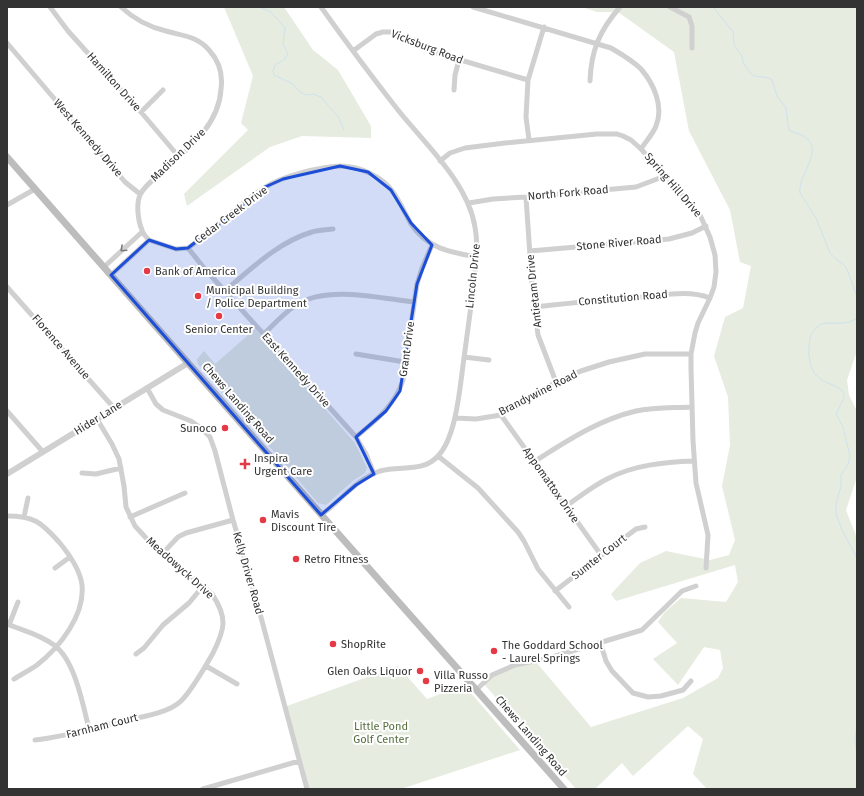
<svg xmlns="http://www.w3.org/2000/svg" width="864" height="796" font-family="'Fira Sans',sans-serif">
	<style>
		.green { fill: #e6ecdf }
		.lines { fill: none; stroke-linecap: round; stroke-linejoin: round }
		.stream { stroke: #cfe2ee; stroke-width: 1 }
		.minor { stroke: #d0d0d0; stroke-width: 5 }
		.tertiary { stroke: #d0d0d0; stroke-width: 6 }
		.secondary { stroke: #bdbdbd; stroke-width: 7 }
		.oneway { stroke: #7a7a7a }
		.marked { fill: #1d4ed8; fill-opacity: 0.2; stroke: #1d4ed8; stroke-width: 3; stroke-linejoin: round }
		.poi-dot { fill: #e63946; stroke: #fff; stroke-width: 1.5 }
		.labels { text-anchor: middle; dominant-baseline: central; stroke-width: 4; stroke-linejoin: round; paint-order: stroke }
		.street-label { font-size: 11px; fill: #333; stroke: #fff }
		.poi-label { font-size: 11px; fill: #333; stroke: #fff; text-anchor: start }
		.park-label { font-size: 11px; fill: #56703f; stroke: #fff }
	</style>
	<rect width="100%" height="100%" fill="#fff"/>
	<path class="green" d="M224,7H284L313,50L338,70L371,126V138L302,136L270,147L187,206L184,194L248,130L241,123L253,76Z
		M582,7H857V351L847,380L849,395L857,411V477L846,510L857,538V789H707L693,774L703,739L688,726L633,776L622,763L595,789H576L484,684L500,670L536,662L591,727L683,698L718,678L723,668L720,650L704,647L678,685L653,659L677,643L658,622L664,613L681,598L726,602L738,582L735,565L616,601L611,594L640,563L666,551L710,560L729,555L735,540L722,486L730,445L728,397L714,356L725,317L743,308L751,266L740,262L730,210L689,131L674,52L618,12H597Z
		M255,329L355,443L367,468L365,473L354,480L326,505L318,503L198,364L197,359L204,351L215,364Z
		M398,666L427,699L464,685L520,750L401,789H307L284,707Z"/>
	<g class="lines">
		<path class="stream" d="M259,7L271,12L285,28L283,44L288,54L284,60L275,65L273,71L274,75L293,84L300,92L306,95L313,94L321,97L339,118L344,130
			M713,7L733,32L734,45L742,56L743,62L749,72L754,76L769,78L772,80L777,96L786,108L788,126L790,131C795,133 801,134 805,137C825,150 797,176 800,193L816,218L830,253L836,259L843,264L847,269L857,297
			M857,318C844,327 835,321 821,324C817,327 813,330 811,335C807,347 808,369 818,377C825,384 839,385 844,393V398L836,414L843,427L850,456L848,464L841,475V486L836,504V514L842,530L857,558
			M857,722L855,740L857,756"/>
		<path class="minor" d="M50,7L68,31L141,112L179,157
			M121,7C134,19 149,27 166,31C183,36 197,36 209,50C219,61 223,75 221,89C219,126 187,150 161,173C154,179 144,186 140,195C136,204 138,221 142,230C143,234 146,237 149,240
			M473,7L611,48C621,54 632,60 641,69C654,84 664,107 656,126C653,134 646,141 641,149
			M670,7L689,17L692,26V48
			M7,43L125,182L140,194
			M353,51L376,34L383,32H391L430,51L528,80
			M590,81C591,50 600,30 620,7
			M454,90L455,75L459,60
			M141,112L163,90
			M529,140L526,117L528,80L544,27
			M440,161L450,153L465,148L505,143L597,134H617L623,136L631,140L641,149L700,215L710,237L715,255L716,272L714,287L710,298L698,323L695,333L691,354V368L693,441L696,483L708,535L706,568
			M526,197L532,285L538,335L556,382
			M469,203L493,199L526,197L636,187L665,176
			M7,205L35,189
			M149,240L176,249L188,248L204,268L356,437L366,454L374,474
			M188,248C215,230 237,205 264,188C282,176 319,167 340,166C359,166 382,176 393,192C400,202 405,213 411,224C427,248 449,252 476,257
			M530,251L669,239L692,233L706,226
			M104,267L142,232
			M111,275L149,240
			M7,287L114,408
			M225,291C251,269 278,242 312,232C318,230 326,230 333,229
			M535,307C571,303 607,299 643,297C665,295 689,290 710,298
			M264,334C274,324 284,313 296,305C327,285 379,298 414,302
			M356,354L405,362
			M464,357L489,360
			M147,388L156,404L163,410L191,421L201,428L210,437L215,451L233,520L251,580L307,789
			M7,411L43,452
			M501,415L601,555
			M455,418L476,419L501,415L556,382L581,371L609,362L645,354H691
			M356,437C375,421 395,406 403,380L417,284L422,268L432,245
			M438,456L478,488L518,532L524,541L538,569L569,607
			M535,461C567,441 598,420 636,411C654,407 673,408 691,407
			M82,473L96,474L121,468
			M566,506C579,497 593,486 607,479C633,465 665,462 694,461
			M321,515C341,501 356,479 380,471C400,465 423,473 438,456C457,436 460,385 464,358C467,335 470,313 473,291C475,270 479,248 475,227C468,183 426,145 398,110C372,77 346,42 321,7
			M7,516C34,516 41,522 59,542C69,554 80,569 82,585C85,615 60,647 37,665C30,670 22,674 14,679
			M24,517L28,498
			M130,517L185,493
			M163,553L178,537L186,533L233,520
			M55,568L70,557
			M555,591L636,529L645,527
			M7,624C24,631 39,634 54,645C75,660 83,705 89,729
			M9,625L18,602
			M600,642L606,661L612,671L633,693L648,697L661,696L683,690L691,681
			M136,654L144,648L163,625L189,603L203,586
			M206,666L237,684
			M476,690L492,675L515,665L549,658L642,630L682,591L696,586
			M35,740C63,737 90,729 118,722C135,718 168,714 181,701C192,690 205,667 213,653C225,629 228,618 212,594L147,539L135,526L126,507L124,486L119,459L112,444L97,419
			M203,789L299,761"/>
		<path class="tertiary" d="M7,474L188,363"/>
		<path class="secondary" d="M7,157L326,520L564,789"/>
	</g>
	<defs><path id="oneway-chevron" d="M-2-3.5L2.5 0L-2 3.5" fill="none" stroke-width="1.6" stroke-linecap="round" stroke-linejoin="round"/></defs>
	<use class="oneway" href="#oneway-chevron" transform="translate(123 249) rotate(137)"/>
	<path class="marked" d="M340,166L368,172L391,190L411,223L432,245L417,284L400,391L386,411L356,437L374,474L356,485L321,515L111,275L149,240L176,249L188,248L265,187L283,179Z"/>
	<g class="poi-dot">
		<circle cx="147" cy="271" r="4"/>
		<circle cx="198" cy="296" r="4"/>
		<circle cx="219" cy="316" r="4"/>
		<circle cx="225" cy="428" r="4"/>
		<path d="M243 458h4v4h4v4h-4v4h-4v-4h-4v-4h4z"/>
		<circle cx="263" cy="520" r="4"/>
		<circle cx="296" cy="559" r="4"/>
		<circle cx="333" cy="644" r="4"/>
		<circle cx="494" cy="651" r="4"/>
		<circle cx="420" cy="671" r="4"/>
		<circle cx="426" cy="681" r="4"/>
	</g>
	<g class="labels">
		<g class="street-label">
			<text transform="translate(427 47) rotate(21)">Vicksburg Road</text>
			<text transform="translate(114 82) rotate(48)">Hamilton Drive</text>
			<text transform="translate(88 138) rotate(49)">West Kennedy Drive</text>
			<text transform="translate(178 155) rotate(-44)">Madison Drive</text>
			<text transform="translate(673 185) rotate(49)">Spring Hill Drive</text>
			<text transform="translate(568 193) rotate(-5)">North Fork Road</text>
			<text transform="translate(231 215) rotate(-37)">Cedar Creek Drive</text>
			<text transform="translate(619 243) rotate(-5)">Stone River Road</text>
			<text transform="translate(473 276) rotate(-84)">Lincoln Drive</text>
			<text transform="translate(534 291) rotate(-96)">Antietam Drive</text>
			<text transform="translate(623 298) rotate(-5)">Constitution Road</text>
			<text transform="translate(61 347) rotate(49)">Florence Avenue</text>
			<text transform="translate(407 349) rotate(-82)">Grant Drive</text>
			<text transform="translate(296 370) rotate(48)">East Kennedy Drive</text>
			<text transform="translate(538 393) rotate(-27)">Brandywine Road</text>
			<text transform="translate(238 403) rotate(49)">Chews Landing Road</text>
			<text transform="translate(98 418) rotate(-32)">Hider Lane</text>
			<text transform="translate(551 485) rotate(55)">Appomattox Drive</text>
			<text transform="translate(599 557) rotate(-38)">Sumter Court</text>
			<text transform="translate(180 568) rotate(42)">Meadowyck Drive</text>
			<text transform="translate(248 573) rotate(74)">Kelly Driver Road</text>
			<text transform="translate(102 726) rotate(-14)">Farnham Court</text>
			<text transform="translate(531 736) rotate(49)">Chews Landing Road</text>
		</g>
		<g class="poi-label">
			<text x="155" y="271">Bank of America</text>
			<text x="206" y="290">Municipal Building<tspan x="206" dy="13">/ Police Department</tspan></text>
			<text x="219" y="329" text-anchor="middle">Senior Center</text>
			<text x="217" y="428" text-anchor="end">Sunoco</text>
			<text x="254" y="458">Inspira<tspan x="254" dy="13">Urgent Care</tspan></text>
			<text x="271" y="514">Mavis<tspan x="271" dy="13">Discount Tire</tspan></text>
			<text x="304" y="559">Retro Fitness</text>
			<text x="341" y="644">ShopRite</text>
			<text x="502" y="645">The Goddard School<tspan x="502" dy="13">- Laurel Springs</tspan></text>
			<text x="412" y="671" text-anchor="end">Glen Oaks Liquor</text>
			<text x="434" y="675">Villa Russo<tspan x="434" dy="13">Pizzeria</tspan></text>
		</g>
		<g class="park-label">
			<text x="381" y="726">Little Pond<tspan x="381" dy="13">Golf Center</tspan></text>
		</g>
	</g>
	<rect width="864" height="796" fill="none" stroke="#333333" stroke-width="16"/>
</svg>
